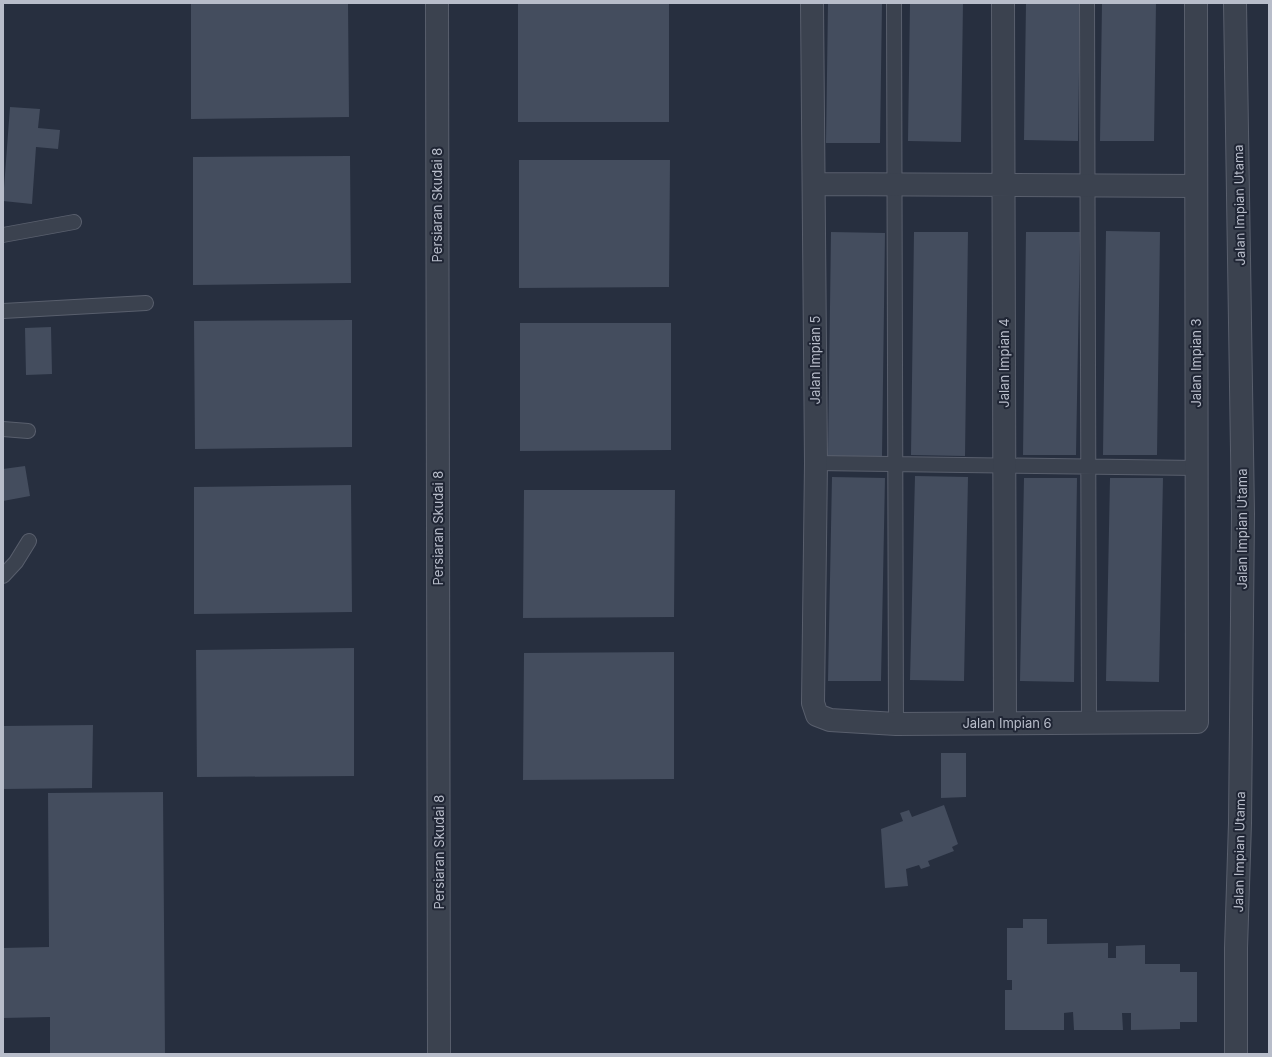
<svg xmlns="http://www.w3.org/2000/svg" width="1272" height="1057" font-family="Inter,sans-serif">
	<style>
		.building { fill: #444d5e }
		.lines { fill: none; stroke-linecap: round; stroke-linejoin: round }
		.service-casing { stroke: #595f6d; stroke-width: 16 }
		.minor-casing { stroke: #595f6d; stroke-width: 24 }
		.tertiary-casing { stroke: #595f6d; stroke-width: 24 }
		.service { stroke: #3b424f; stroke-width: 14 }
		.minor { stroke: #3b424f; stroke-width: 22 }
		.tertiary { stroke: #3b424f; stroke-width: 22 }
		.labels { text-anchor: middle; dominant-baseline: central; stroke-width: 4; stroke-linejoin: round; paint-order: stroke }
		.street-label { font-size: 13px; fill: #b8bdca; stroke: #202635 }
	</style>
	<rect width="100%" height="100%" fill="#272f3f"/>
	<path class="building" d="M191,3H348L349,117L191,119Z
		M518,3H669V122H518Z
		M828,3H882L880,143H826Z
		M910,3H963L961,142L908,141Z
		M1026,3H1080L1078,141L1024,140Z
		M1102,3H1156L1154,141H1100Z
		M10,107L40,109L38,128L60,130L58,149L36,147L32,204L3,201Z
		M350,156L351,283L193,285V157Z
		M519,160H670L669,287L519,288Z
		M1106,231L1160,232L1157,455H1103Z
		M831,232L885,233L882,456H828Z
		M914,232H968L965,456L911,455Z
		M1026,232H1080L1076,455H1023Z
		M352,320V447L195,449L194,321Z
		M520,323H671V450L520,451Z
		M51,327L52,374L26,375L25,328Z
		M25,466L30,496L3,501V469Z
		M915,476L968,477L964,681L910,680Z
		M832,477L885,478L881,681H828Z
		M1024,478H1077L1074,682L1020,681Z
		M1110,478H1163L1159,682L1106,681Z
		M351,485L352,612L194,614V487Z
		M524,490H675L674,617L523,618Z
		M354,648V776L197,777L196,650Z
		M674,652V779L523,780L524,653Z
		M93,725L92,788L3,789V726Z
		M941,753H966V797L941,798Z
		M163,792L165,1054H50V1017L3,1018V948L49,947L48,793Z
		M944,805L958,844L952,847L954,851L928,861L930,866L921,869L919,865L906,869L908,886L885,888L881,829L903,821L900,813L909,810L912,817Z
		M1023,919H1047V944L1108,943V958H1116V946L1145,945V964H1180V972H1197V1022H1180V1029L1131,1030V1013H1122L1123,1030H1074L1073,1012L1064,1013V1030H1005V990H1012V980H1007V928H1023Z"/>
	<g class="lines">
		<g class="service-casing">
			<path id="service" d="M894,3L896,724
				M1087,3L1089,724
				M3,235L74,222
				M3,311L146,303
				M3,429L28,431
				M816,463L1197,468
				M3,576L16,562L29,541"/>
		</g>
		<g class="minor-casing">
			<path id="minor" d="M812,3L816,463L813,703L817,715L830,720L896,724L1197,722L1196,3
				M1003,3L1005,723
				M1235,3L1243,514L1240,823L1236,948V1054
				M814,184L1196,186"/>
		</g>
		<g class="tertiary-casing">
			<path id="tertiary" d="M437,3L439,1054"/>
		</g>
		<use href="#service" class="service"/>
		<use href="#minor" class="minor"/>
		<use href="#tertiary" class="tertiary"/>
	</g>
	<g class="labels">
		<g class="street-label">
			<text transform="translate(437 205) rotate(-90)">Persiaran Skudai 8</text>
			<text transform="translate(1239 205) rotate(-91)">Jalan Impian Utama</text>
			<text transform="translate(815 360) rotate(-90)">Jalan Impian 5</text>
			<text transform="translate(1004 363) rotate(-90)">Jalan Impian 4</text>
			<text transform="translate(1196 363) rotate(-90)">Jalan Impian 3</text>
			<text transform="translate(438 528) rotate(-90)">Persiaran Skudai 8</text>
			<text transform="translate(1242 529) rotate(-90)">Jalan Impian Utama</text>
			<text x="1007" y="723">Jalan Impian 6</text>
			<text transform="translate(439 852) rotate(-90)">Persiaran Skudai 8</text>
			<text transform="translate(1239 852) rotate(-89)">Jalan Impian Utama</text>
		</g>
	</g>
	<rect width="1272" height="1057" fill="none" stroke="#b8bdca" stroke-width="8"/>
</svg>
